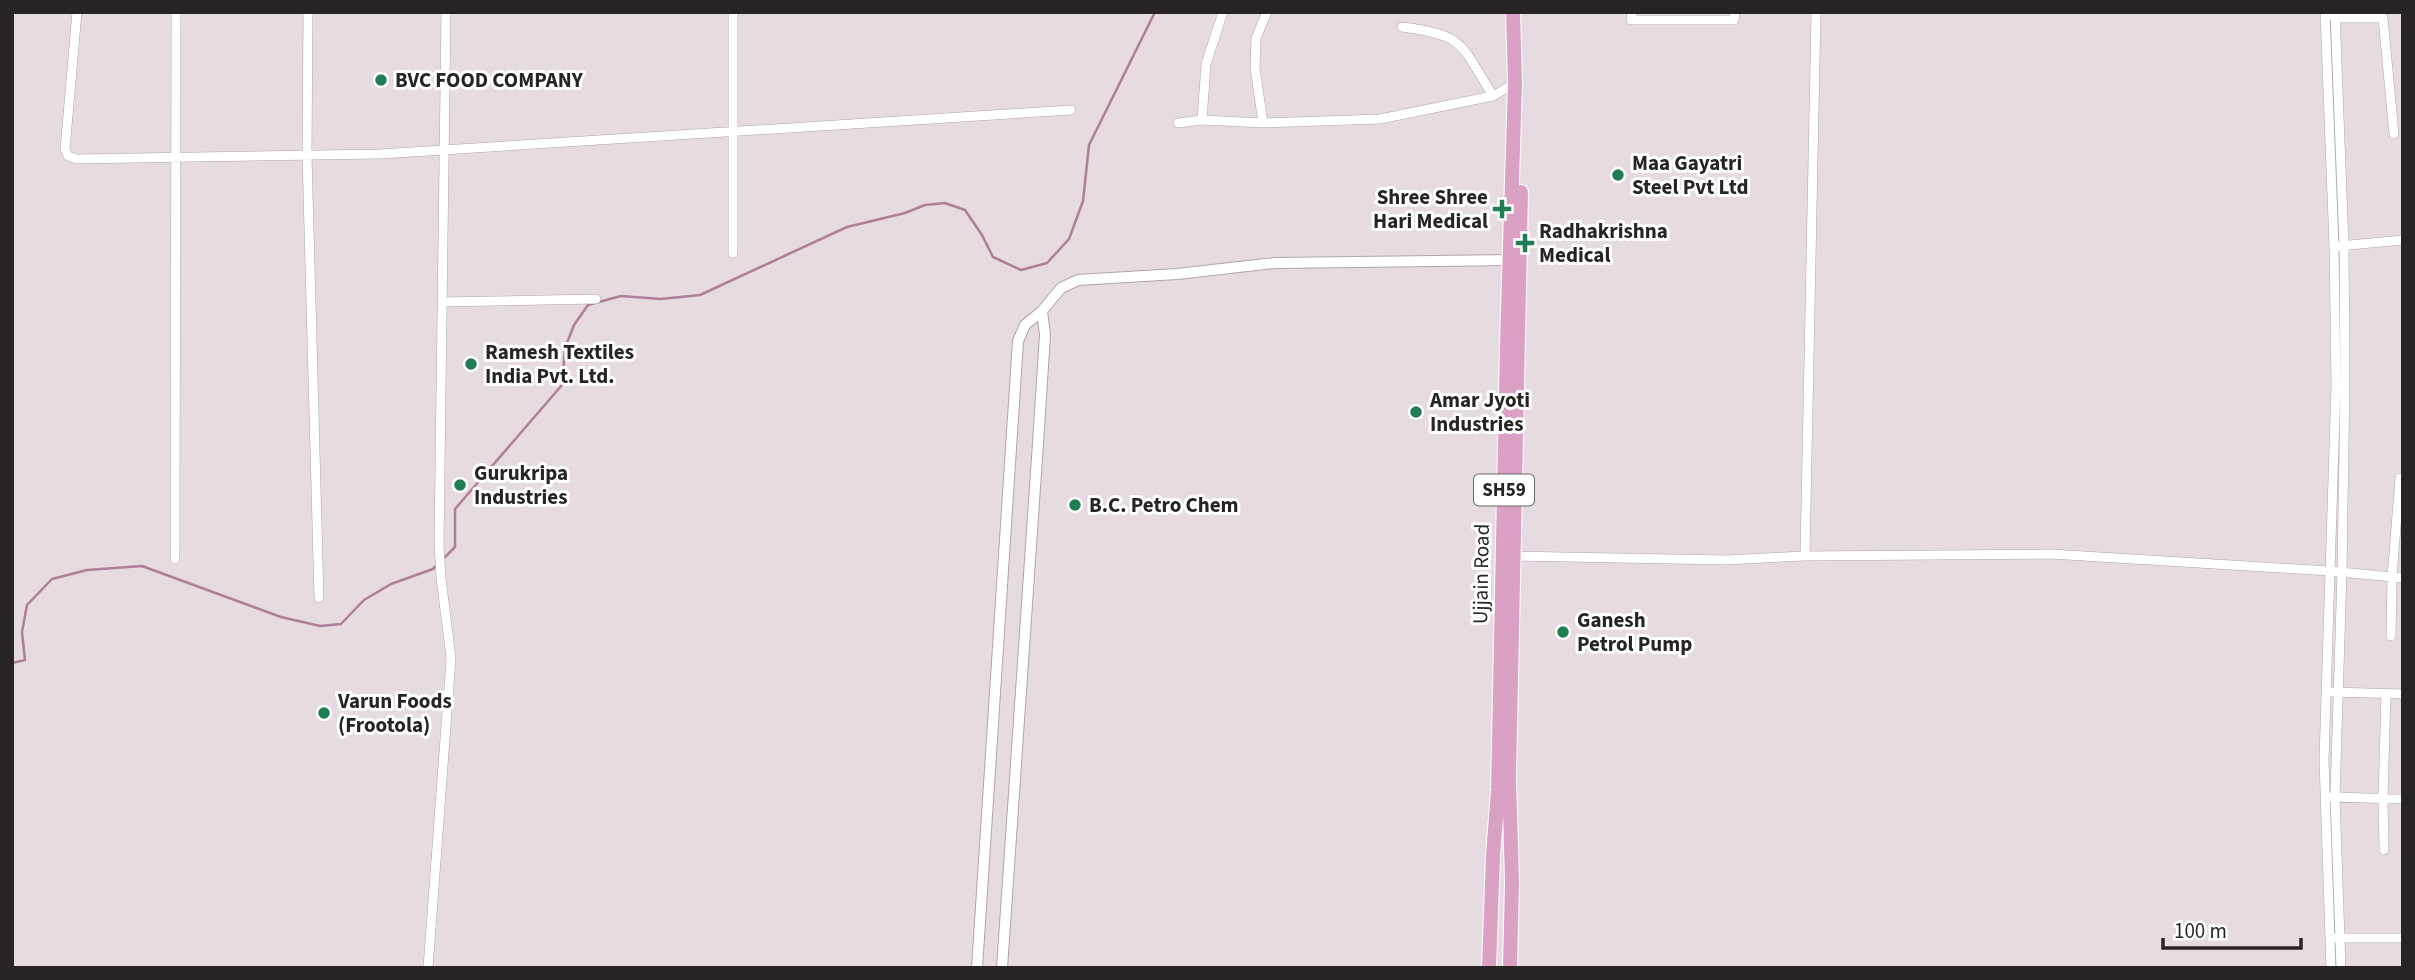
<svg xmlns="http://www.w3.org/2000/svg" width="2415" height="980" font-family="'Source Sans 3',sans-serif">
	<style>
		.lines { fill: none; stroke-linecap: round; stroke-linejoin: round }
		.stream { stroke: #af7f9a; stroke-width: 2.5 }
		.minor-casing { stroke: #b0a6ab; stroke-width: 10 }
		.tertiary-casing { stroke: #b0a6ab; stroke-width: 12 }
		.primary-casing { stroke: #fff; stroke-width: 16 }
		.minor { stroke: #fff; stroke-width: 9 }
		.tertiary { stroke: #fff; stroke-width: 10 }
		.primary { stroke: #daa1c4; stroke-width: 14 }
		.poi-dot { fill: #217d53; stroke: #fff; stroke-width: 2.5 }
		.labels { text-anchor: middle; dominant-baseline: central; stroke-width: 6; stroke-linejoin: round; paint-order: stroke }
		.shield { fill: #fff; stroke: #686667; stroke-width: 2 }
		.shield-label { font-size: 19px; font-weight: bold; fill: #282426 }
		.poi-label { font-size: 21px; font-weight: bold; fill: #282426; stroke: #fff; text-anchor: start }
		.street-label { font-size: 21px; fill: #282426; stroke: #fff }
	</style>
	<rect width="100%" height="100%" fill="#e6dbe1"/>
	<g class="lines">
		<path class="stream" d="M442,560L455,547V509L562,385L565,348L574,325L588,305L621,296L661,299L700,295L847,227L905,213L925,205L945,203L965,210L982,235L993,257L1021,270L1047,263L1069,239L1083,201L1089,145L1155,12
			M12,663L25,660L22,632L27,605L52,579L87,570L142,566L281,617L320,626L341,624L364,600L391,584L433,569L438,564"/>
		<g class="minor-casing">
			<path id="minor" d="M77,12L65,149L68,156L77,159L380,154L1071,110
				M308,12L307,155L319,598
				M733,12V253
				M1632,12L1631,20H1734L1735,12
				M2325,12L2334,246L2336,385L2324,760L2331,968
				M2335,12L2344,246L2345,381L2342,572L2335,797L2341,968
				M2331,15L2335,18H2383L2394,134
				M1402,27C1466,35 1461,45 1493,96
				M1202,120L1206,64L1223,12
				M1178,123L1202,120L1263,123L1380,119L1493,96L1515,83
				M1263,123L1255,68L1256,38L1267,12
				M2339,246L2403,240
				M442,302L596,299
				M1509,556L1726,560L1805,556L2051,554L2330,571L2403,578
				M1805,556L1816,12
				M175,559L176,12
				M2391,636L2392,577L2400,478
				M2332,692L2403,694
				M2331,797L2403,799
				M2384,850L2383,798L2386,694
				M2336,938H2403
				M428,968L451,658L441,578L439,544L446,12"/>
		</g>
		<g class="tertiary-casing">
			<path id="tertiary" d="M977,968L1018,341L1025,325L1042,311L1061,288L1078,280L1177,274L1275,263L1514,260
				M1002,968L1037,458L1045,335L1042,311"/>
		</g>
		<g class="primary-casing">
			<path id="primary" d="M1489,968L1493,856L1498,790L1507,343L1515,83L1513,12
				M1510,968L1512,881L1509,778L1521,192"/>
		</g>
		<use href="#minor" class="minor"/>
		<use href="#tertiary" class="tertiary"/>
		<use href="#primary" class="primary"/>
	</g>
	<g class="poi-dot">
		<circle cx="381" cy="80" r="7"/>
		<circle cx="1618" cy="175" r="7"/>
		<path d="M1498.5 198.5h7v7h7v7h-7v7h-7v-7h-7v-7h7z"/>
		<path d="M1521.5 232.5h7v7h7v7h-7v7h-7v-7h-7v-7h7z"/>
		<circle cx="471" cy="364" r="7"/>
		<circle cx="1416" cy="412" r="7"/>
		<circle cx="460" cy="485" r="7"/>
		<circle cx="1075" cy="505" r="7"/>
		<circle cx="1563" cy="632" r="7"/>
		<circle cx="324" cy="713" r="7"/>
	</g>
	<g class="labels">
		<rect class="shield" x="1474" y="474.5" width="60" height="31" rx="5"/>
		<g class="shield-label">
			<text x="1504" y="490">SH59</text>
		</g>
		<g class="poi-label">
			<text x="395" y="80">BVC FOOD COMPANY</text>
			<text x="1632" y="163">Maa Gayatri<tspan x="1632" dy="24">Steel Pvt Ltd</tspan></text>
			<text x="1488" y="197" text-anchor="end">Shree Shree<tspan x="1488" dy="24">Hari Medical</tspan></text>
			<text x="1539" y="231">Radhakrishna<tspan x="1539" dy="24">Medical</tspan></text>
			<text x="485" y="352">Ramesh Textiles<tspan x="485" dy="24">India Pvt. Ltd.</tspan></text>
			<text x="1430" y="400">Amar Jyoti<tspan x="1430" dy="24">Industries</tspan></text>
			<text x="474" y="473">Gurukripa<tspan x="474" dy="24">Industries</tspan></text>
			<text x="1089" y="505">B.C. Petro Chem</text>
			<text x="1577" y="620">Ganesh<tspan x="1577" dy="24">Petrol Pump</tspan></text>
			<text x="338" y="701">Varun Foods<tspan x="338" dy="24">(Frootola)</tspan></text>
		</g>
		<g class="street-label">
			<text transform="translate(1481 574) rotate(-89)">Ujjain Road</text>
		</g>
	</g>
	<rect width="2415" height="980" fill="none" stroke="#282426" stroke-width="28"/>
	<path d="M2163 938v10h138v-10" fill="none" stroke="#282426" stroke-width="3.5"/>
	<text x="2174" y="938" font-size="21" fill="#282426" stroke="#ffffff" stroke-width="5" paint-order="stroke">100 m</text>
</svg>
